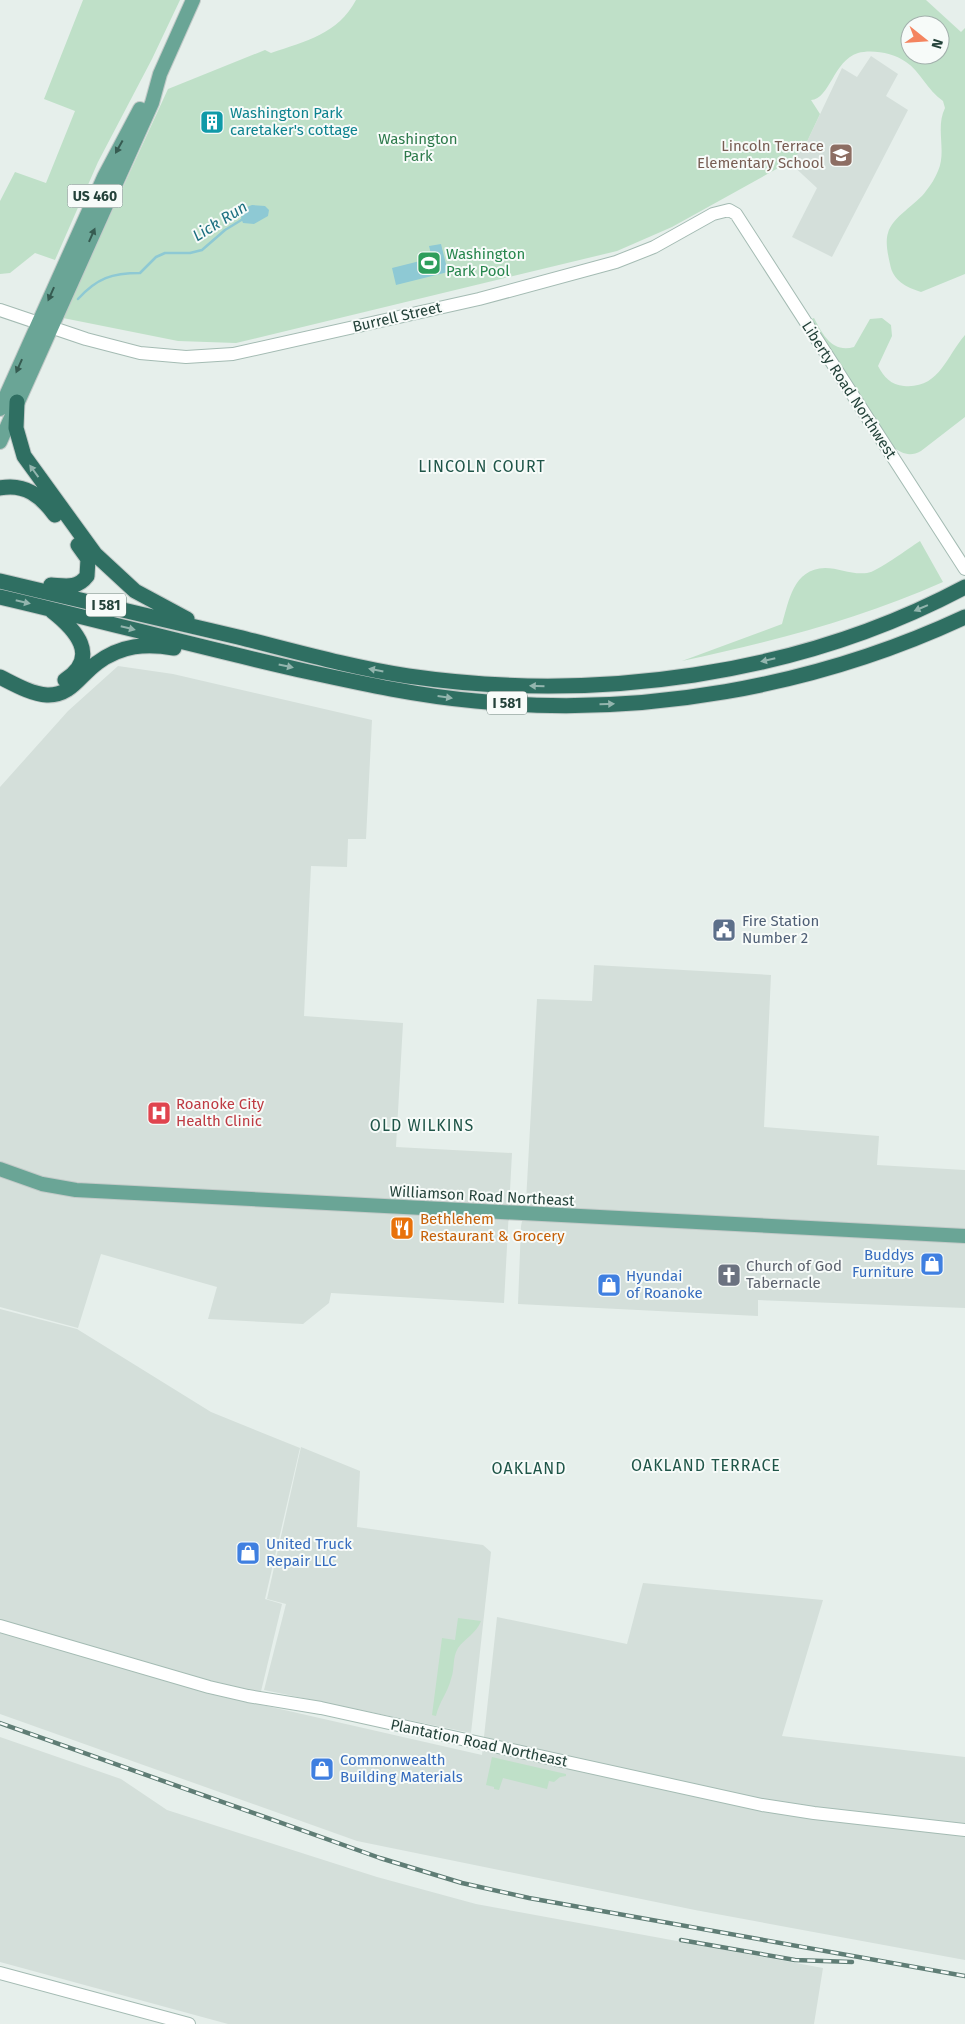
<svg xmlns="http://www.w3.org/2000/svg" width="965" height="2024" font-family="'Fira Sans',sans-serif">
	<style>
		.built { fill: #d4dfda }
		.green { fill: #bfe0c8; fill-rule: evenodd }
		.water { fill: #8ec9d4 }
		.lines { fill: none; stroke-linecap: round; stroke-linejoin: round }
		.stream { stroke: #8ec9d4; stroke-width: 2.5 }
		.secondary-casing { stroke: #a4bbb3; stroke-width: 14 }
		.primary-casing { stroke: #c2cac8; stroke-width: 16 }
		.highway-casing { stroke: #c2cac8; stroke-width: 17 }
		.secondary { stroke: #fff; stroke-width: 12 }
		.primary { stroke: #6aa596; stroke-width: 14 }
		.highway { stroke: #2f6f62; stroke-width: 15 }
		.rail-casing { stroke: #5f7d75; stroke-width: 4.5 }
		.rail { stroke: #f7fbf9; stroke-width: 2.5; stroke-dasharray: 8; stroke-linecap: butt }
		.oneway { fill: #365b51 }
		.oneway2 { fill: #93b5ae }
		.labels { text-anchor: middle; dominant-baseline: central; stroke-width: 4; stroke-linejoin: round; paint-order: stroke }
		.shield { fill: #f7fbf9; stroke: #637a73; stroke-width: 1 }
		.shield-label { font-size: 14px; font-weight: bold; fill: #24423a }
		.culture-label { font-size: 15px; fill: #0d838f; stroke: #f7fbf9; text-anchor: start }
		.park-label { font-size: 15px; fill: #2d7a4b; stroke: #f7fbf9 }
		.education-label { font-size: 15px; fill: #785e54; stroke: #f7fbf9; text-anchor: end }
		.leisure-label { font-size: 15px; fill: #27864d; stroke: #f7fbf9; text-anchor: start }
		.street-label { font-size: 15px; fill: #24423a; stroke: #f7fbf9 }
		.service-label { font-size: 15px; fill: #4e5e75; stroke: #f7fbf9; text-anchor: start }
		.health-label { font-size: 15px; fill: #be3a42; stroke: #f7fbf9; text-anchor: start }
		.food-label { font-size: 15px; fill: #c56008; stroke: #f7fbf9; text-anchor: start }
		.shop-label { font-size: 15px; fill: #366cbe; stroke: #f7fbf9; text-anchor: start }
		.worship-label { font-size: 15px; fill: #5b616d; stroke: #f7fbf9; text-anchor: start }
		.water-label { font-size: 16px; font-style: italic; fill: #1c6f80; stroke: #f7fbf9 }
		.neighbourhood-label { font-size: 16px; letter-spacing: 1px; fill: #1f5548; stroke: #f7fbf9 }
	</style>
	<rect width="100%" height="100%" fill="#e6efeb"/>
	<path class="built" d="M871,56L898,74L886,96L908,110L832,257L792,237L817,188L789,162L804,148L842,68L857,77Z
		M118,666L173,674L372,720L366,839H348L347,867L311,866L304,1016L403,1023L396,1147L512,1153L504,1303L331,1293L329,1303L303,1324L208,1319L217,1287L101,1254L78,1328L0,1307V787L68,711Z
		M594,965L771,975L764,1127L879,1136L877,1165L965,1170V1308L758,1300V1316L518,1304L521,1226L526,1202L537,999L592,1001Z
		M0,1309L77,1329L211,1412L300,1448L265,1599L282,1604L258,1704L482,1755L497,1617L627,1644L643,1583L823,1600L782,1736L965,1757V1960L695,1910L357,1841L0,1714Z
		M301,1447L360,1471L357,1527L483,1545L491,1552L471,1733L264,1690L286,1604L267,1599Z
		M0,1737L121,1779L167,1810L377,1877L476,1904L823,1968L814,2024H228L0,1962Z"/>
	<path class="green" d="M83,0H180L152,59L98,162L55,260L35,253L10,273L0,274V201L15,172L46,183L75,111L44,99Z
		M356,0H926L961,32L965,28V274L921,292C906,287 893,281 890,264C888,255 885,242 888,233C892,217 917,204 926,191C931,185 935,178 938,171C947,151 935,128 945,108L943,101C928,91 920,71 906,62C894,53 872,49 858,53C833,61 830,99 811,100L820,114L804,148L789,162L672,227L617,251L236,343L178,341L63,318L168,89L265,50L271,53C306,41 338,34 356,0ZM910,25H940V55H910Z
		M814,318C823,335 832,353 854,347L870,319L882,318L891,325L892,336L878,366C884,377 891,385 904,386C939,389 946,357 965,335V417L921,451C910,457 902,454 892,446L809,320Z
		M920,541L943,582C859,619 772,642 682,661L782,624C789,601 793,569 825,568C839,568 852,575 867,573C877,572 909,548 920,541Z
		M458,1618L481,1621C476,1634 465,1638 458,1648C452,1658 455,1668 451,1679C448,1692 439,1702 436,1716L432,1715L442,1638L455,1640Z
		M492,1757L566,1774V1776L560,1777L554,1782L549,1781L547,1789L503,1778L499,1790L494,1789V1787L486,1785Z"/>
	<path class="water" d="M252,205L265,206L269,210L268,216L254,224L243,223L241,218L244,208Z
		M441,244L448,272L396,285L392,268L432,258L429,246Z"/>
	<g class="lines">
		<path class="stream" d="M78,299C97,278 112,273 140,273L156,257L165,253H190L202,250L225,230L243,219"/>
		<g class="secondary-casing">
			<path id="secondary" d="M0,310L86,339L140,353L186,357L233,354L479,299L616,262L654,247L713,214L729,210L736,214L965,569
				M0,1626L209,1687L248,1696L321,1708L762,1805L814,1813L965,1830
				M0,1973L189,2024"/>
		</g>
		<g class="primary-casing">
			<path id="primary" d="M0,409L104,177L140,109
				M0,442L152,103L160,74L193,0
				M0,1169L42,1184L76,1190L965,1236"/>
		</g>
		<g class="highway-casing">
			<path id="highway" d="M17,402L16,428L24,456L95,554L135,591L187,619
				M0,488C25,483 41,496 55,515
				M0,581C79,600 158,618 238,637C294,651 350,667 408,676C595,703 798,676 965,587
				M51,585C66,586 77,589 87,576L88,559L78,545
				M0,597C103,621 206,649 309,672C364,684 419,696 476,701C640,718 815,687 965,617
				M52,611C75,629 101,657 65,680
				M0,677C14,684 31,694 47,695C71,696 80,675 97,663C121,645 146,643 174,648"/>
		</g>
		<use href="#secondary" class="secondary"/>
		<use href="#primary" class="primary"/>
		<use href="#highway" class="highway"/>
		<g class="rail-casing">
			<path id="rail" d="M0,1723L380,1858L462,1883L529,1898L965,1976
				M681,1940L795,1960L852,1962"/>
		</g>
		<use href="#rail" class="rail"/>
	</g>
	<defs><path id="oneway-solid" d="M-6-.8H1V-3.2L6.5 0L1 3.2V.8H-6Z" transform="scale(1.25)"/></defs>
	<g class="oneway">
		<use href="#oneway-solid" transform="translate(119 147) rotate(119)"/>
		<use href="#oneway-solid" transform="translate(92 235) rotate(-66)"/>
		<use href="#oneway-solid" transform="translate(51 294) rotate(114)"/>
		<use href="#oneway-solid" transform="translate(19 366) rotate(114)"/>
	</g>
	<g class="oneway2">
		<use href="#oneway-solid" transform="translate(34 471) rotate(-126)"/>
		<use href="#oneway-solid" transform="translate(23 602) rotate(13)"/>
		<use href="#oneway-solid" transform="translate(921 608) rotate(157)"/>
		<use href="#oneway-solid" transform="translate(128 628) rotate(14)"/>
		<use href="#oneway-solid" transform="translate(768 660) rotate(167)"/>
		<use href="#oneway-solid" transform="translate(286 666) rotate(12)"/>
		<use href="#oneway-solid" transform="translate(376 670) rotate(-169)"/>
		<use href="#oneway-solid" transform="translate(537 686) rotate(-178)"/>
		<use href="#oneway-solid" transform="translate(445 697) rotate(8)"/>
		<use href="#oneway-solid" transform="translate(607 704) rotate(-2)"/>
	</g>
	<defs>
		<g id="building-square" transform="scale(1.25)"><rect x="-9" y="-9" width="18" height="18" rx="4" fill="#0f9aa8" stroke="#f7fbf9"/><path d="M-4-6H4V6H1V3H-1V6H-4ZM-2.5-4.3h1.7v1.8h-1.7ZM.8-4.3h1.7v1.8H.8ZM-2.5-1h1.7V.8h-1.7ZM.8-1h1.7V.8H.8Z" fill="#fff"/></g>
		<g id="school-square" transform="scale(1.25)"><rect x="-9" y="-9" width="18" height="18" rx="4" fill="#8d6e63" stroke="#f7fbf9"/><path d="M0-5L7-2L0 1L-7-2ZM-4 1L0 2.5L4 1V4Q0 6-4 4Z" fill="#fff"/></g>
		<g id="stadium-square" transform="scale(1.25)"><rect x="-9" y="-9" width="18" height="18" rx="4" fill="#2e9e5b" stroke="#f7fbf9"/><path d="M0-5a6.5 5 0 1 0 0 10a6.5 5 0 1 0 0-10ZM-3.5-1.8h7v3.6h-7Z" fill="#fff"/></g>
		<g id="civic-square" transform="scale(1.25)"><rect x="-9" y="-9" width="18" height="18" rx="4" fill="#5c6f8a" stroke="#f7fbf9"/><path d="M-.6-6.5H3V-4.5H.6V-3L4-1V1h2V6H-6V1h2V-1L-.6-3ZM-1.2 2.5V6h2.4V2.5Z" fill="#fff"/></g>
		<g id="hospital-square" transform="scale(1.25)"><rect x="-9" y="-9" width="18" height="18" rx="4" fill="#e0444e" stroke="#f7fbf9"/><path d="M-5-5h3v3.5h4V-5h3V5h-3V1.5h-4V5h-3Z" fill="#fff"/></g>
		<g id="restaurant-square" transform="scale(1.25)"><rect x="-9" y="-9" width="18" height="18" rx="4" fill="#e8710a" stroke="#f7fbf9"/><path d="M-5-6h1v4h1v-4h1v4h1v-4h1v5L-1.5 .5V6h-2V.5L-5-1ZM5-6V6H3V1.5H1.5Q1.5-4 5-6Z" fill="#fff"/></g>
		<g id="shop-square" transform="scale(1.25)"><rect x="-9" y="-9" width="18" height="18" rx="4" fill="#3f7fe0" stroke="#f7fbf9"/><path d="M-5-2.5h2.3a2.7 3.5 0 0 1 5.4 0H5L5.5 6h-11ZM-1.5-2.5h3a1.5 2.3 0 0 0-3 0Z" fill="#fff"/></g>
		<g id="church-square" transform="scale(1.25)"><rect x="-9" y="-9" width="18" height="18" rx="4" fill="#6b7280" stroke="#f7fbf9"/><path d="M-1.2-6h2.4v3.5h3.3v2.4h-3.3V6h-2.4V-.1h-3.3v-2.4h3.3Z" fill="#fff"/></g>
	</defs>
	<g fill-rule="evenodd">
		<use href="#building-square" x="212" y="122"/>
		<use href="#school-square" x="841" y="155"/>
		<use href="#stadium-square" x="429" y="263"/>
		<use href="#civic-square" x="724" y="930"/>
		<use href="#hospital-square" x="159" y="1113"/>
		<use href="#restaurant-square" x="402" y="1228"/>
		<use href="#shop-square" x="932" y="1264"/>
		<use href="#church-square" x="729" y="1275"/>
		<use href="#shop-square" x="609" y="1285"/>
		<use href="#shop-square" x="248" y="1553"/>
		<use href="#shop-square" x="322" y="1769"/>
	</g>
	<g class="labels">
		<g class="shield">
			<rect x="67.5" y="184.5" width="55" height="23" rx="4"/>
			<rect x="86" y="593.5" width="40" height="23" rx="4"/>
			<rect x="487" y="691.5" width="40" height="23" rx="4"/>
		</g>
		<g class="shield-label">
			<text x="95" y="196">US 460</text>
			<text x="106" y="605">I 581</text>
			<text x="507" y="703">I 581</text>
		</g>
		<g class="culture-label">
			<text x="230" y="113">Washington Park<tspan x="230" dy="17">caretaker's cottage</tspan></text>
		</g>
		<g class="park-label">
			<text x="418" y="139">Washington<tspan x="418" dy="17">Park</tspan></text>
		</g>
		<g class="education-label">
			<text x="824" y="146">Lincoln Terrace<tspan x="824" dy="17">Elementary School</tspan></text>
		</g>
		<g class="leisure-label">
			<text x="446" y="254">Washington<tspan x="446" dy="17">Park Pool</tspan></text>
		</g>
		<g class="street-label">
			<text transform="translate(397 317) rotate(-13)">Burrell Street</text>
			<text transform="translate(849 390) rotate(57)">Liberty Road Northwest</text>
			<text transform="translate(482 1196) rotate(3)">Williamson Road Northeast</text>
			<text transform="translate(479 1743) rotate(12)">Plantation Road Northeast</text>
		</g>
		<g class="service-label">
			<text x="742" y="921">Fire Station<tspan x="742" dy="17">Number 2</tspan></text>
		</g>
		<g class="health-label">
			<text x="176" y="1104">Roanoke City<tspan x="176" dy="17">Health Clinic</tspan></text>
		</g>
		<g class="food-label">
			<text x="420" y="1219">Bethlehem<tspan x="420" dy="17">Restaurant &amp; Grocery</tspan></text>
		</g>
		<g class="shop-label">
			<text x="914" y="1255" text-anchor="end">Buddys<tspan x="914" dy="17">Furniture</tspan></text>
			<text x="626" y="1276">Hyundai<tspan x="626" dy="17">of Roanoke</tspan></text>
			<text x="266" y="1544">United Truck<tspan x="266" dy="17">Repair LLC</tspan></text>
			<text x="340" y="1760">Commonwealth<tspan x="340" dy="17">Building Materials</tspan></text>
		</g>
		<g class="worship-label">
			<text x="746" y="1266">Church of God<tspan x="746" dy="17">Tabernacle</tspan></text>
		</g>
		<g class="water-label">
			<text transform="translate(220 221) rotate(-32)">Lick Run</text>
		</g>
		<g class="neighbourhood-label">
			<text x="482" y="466">LINCOLN COURT</text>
			<text x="422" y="1125">OLD WILKINS</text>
			<text x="706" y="1465">OAKLAND TERRACE</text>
			<text x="529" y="1468">OAKLAND</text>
		</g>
	</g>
	<g transform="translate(925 40) rotate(107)"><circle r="24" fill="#f7fbf9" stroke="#a3b1ad"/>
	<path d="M0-4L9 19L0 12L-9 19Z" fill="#f4845f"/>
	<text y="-8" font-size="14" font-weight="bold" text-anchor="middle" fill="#24423a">N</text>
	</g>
</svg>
